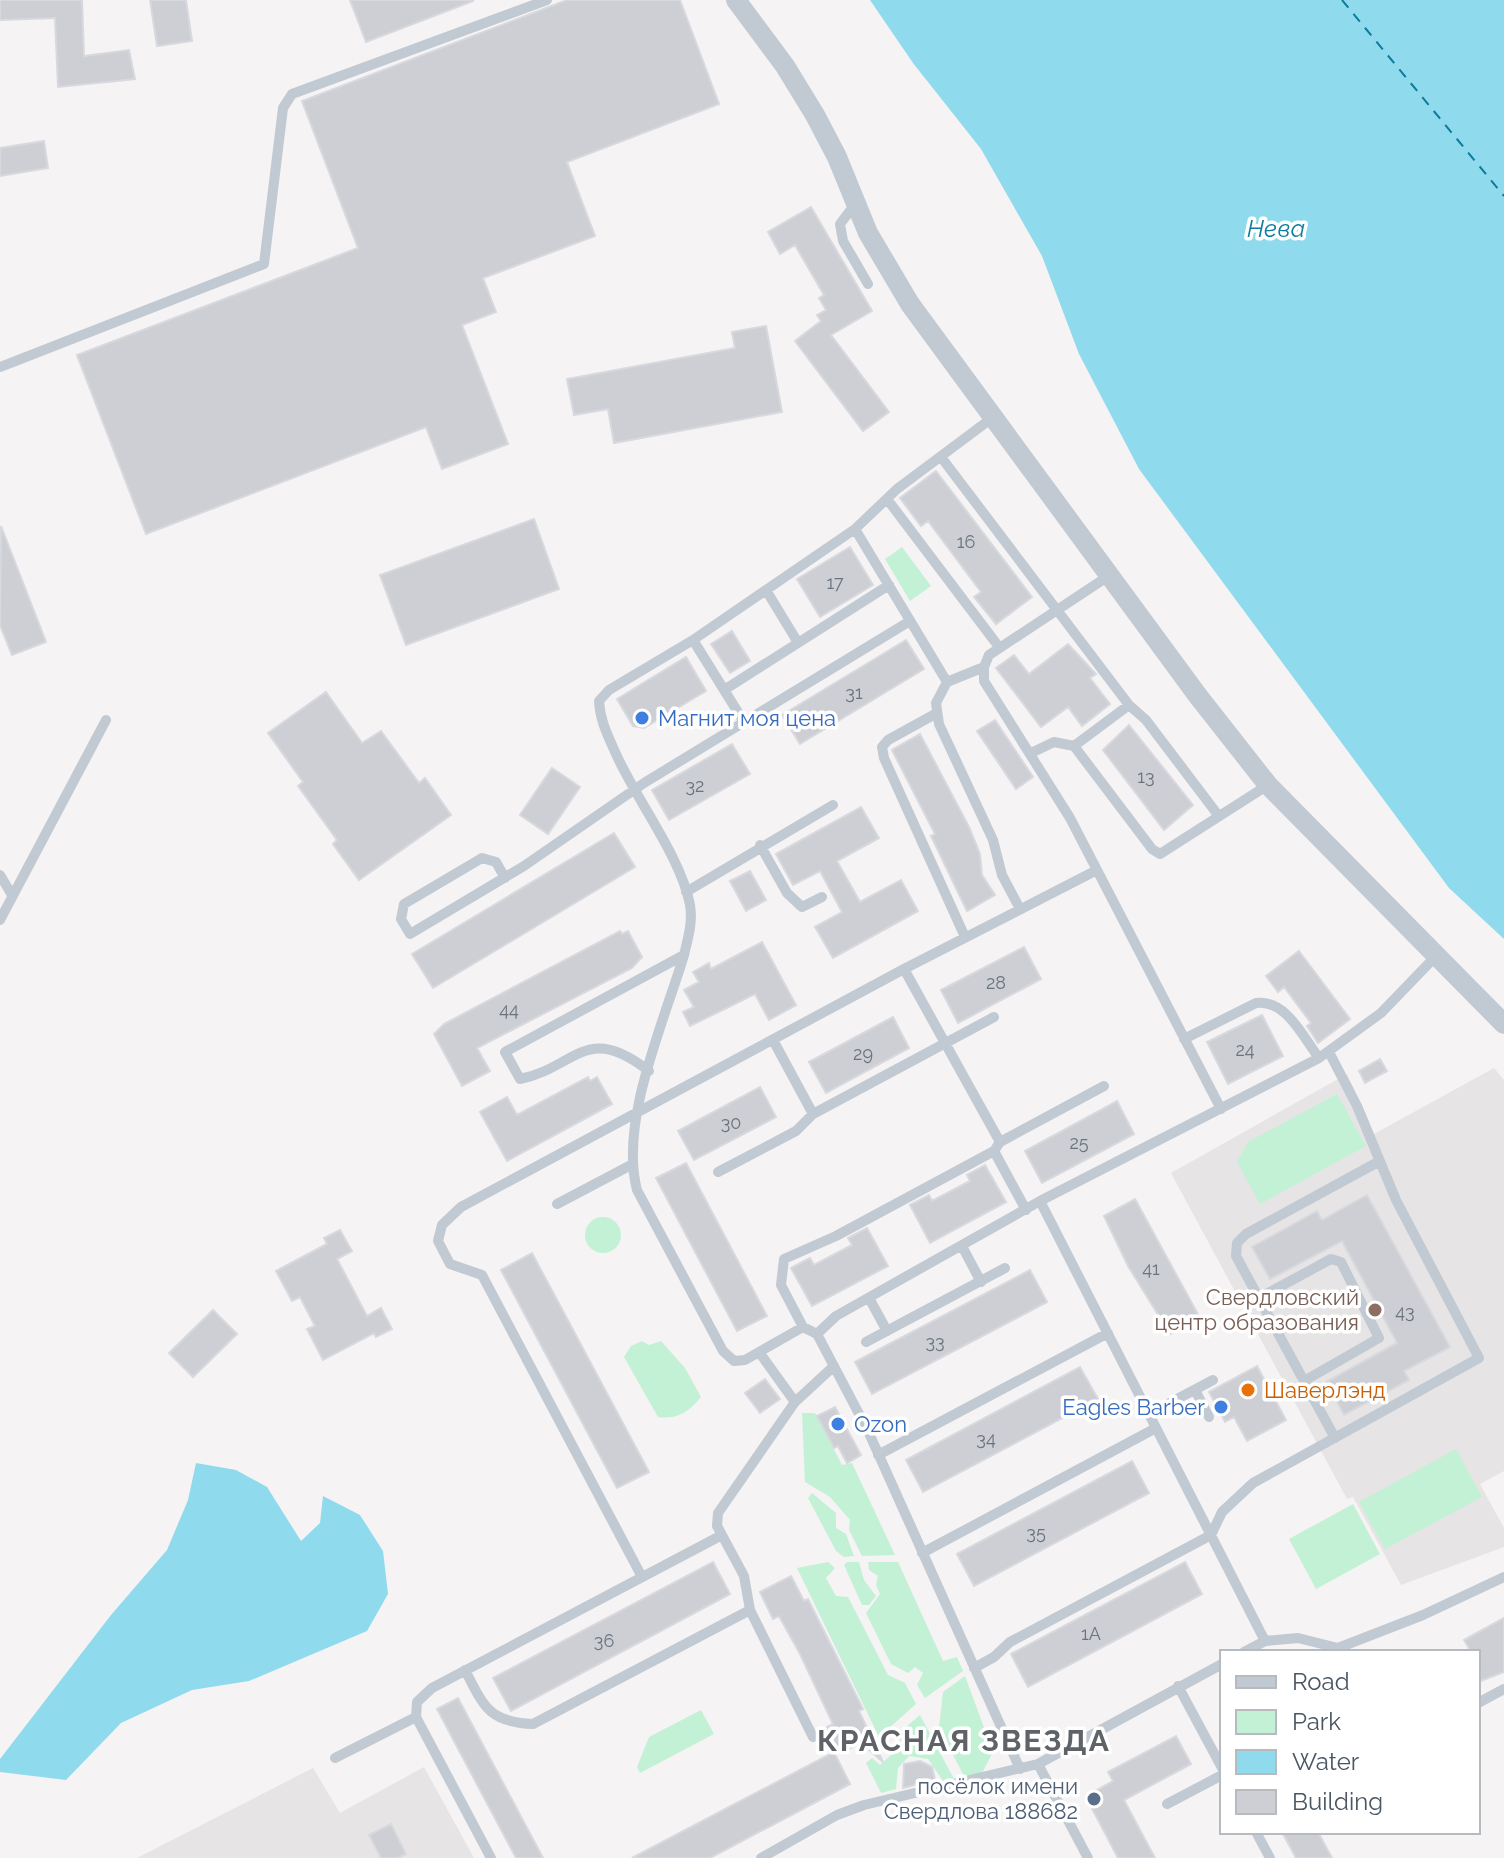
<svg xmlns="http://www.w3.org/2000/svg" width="1504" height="1858" font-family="Raleway,sans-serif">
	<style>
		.education { fill: #e6e4e5 }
		.green { fill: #c3f1d5 }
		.water { fill: #90daee }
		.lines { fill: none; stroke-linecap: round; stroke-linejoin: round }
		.ferry { stroke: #0c7c9b; stroke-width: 2; stroke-dasharray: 10 8; stroke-linecap: butt }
		.building { fill: #cdcfd5; stroke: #d7d9de; stroke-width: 2 }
		.service { stroke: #c1cad2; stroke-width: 10 }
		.minor { stroke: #c1cad2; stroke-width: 20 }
		.shop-dot { fill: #3f7fe0; stroke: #fff; stroke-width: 3 }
		.education-dot { fill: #8d6e63; stroke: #fff; stroke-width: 3 }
		.food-dot { fill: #e8710a; stroke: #fff; stroke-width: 3 }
		.service-dot { fill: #5c6f8a; stroke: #fff; stroke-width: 3 }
		.labels { text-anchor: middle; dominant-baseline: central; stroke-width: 7; stroke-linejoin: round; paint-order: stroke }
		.number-label { font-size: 18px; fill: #6b747e }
		.shop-label { font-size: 22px; fill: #366cbe; stroke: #fff; text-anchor: start }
		.education-label { font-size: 22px; fill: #785e54; stroke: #fff; text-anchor: end }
		.food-label { font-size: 22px; fill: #c56008; stroke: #fff; text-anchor: start }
		.service-label { font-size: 22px; fill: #4e5e75; stroke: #fff; text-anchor: end }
		.water-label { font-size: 24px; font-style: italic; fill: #0c7c9b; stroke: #fff }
		.district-label { font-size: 30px; font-weight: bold; letter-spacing: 2px; fill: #5f6368; stroke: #fff }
	</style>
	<rect width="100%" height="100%" fill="#f5f3f3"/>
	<path class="education" d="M1494,1068L1504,1080V1471L1480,1484L1504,1528V1547L1401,1585L1353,1497L1347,1499L1171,1173L1347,1074L1374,1134Z
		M424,1767L474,1858H137L313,1768L340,1813Z"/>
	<path class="green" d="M902,547L931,586L910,601L885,559Z
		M1337,1094L1366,1146L1260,1204L1237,1162L1248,1142Z
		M585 1235a18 18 0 1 1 36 0a18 18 0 1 1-36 0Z
		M642,1341L649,1345L661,1341L685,1368L701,1397C689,1412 676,1420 658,1417L624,1357L631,1346Z
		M802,1413H815L842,1465L852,1463L895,1555L862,1556L849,1530L850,1520L830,1497L805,1482Z
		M1456,1449L1482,1497L1385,1549L1359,1502Z
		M812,1493L836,1513V1528L846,1534L854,1556L844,1557L836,1551L808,1498Z
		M1353,1504L1380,1554L1316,1589L1289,1539Z
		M828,1562L835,1568L826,1578L836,1596L848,1597L888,1675L905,1683L916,1704L879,1737L797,1568Z
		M847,1562H859L864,1580L876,1596L869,1605H862L844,1565Z
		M868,1562H898L943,1661L957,1657L963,1671L925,1698L917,1685L923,1673L915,1667L908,1673L891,1664L866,1613L880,1594L876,1585L878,1576L869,1570Z
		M965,1676L993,1752L982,1773L964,1776L939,1728L943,1692Z
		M701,1710L714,1734L640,1773L637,1767L649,1737Z
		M920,1715L954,1779L943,1781L928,1759L909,1756L898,1768L896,1789L881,1793L866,1763L872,1758L880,1765L902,1745L898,1734Z"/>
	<path class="water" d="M870,0H1504V939L1449,888L1139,469L1079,354L1042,256L981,149L913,63Z
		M196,1463L236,1470L267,1487L301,1541L320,1523L323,1496L360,1515L383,1551L388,1594L367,1631L249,1681L192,1690L121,1723L66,1780L0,1772V1759L111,1615L167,1550L188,1500Z"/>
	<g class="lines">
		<path class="ferry" d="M1342,0L1504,196"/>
	</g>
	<path class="building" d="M0,0H82L84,56L129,50L135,79L58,87L55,18L0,20Z
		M150,0H186L192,41L157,46Z
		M350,0H473V1L366,42Z
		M567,0H680L719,104L567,162L595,236L483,278L496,312L462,325L508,444L442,469L426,427L146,534L77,355L358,248L302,101Z
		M44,141L48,168L0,176V148Z
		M811,207L872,311L831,335L889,412L863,431L795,341L821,321L817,315L826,310L819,298L824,295L795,245L780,254L768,232Z
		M766,326L782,412L614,443L608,409L574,415L567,379L735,348L732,332Z
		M936,471L1032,597L996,624L974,597L981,592L928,521L921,526L900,498Z
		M534,519L559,589L406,645L380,575Z
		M1,526L46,642L12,655L0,625Z
		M850,547L873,585L820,617L797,579Z
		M732,631L750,661L730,673L711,644Z
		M906,640L924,669L800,744L782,715Z
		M1068,644L1096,674L1090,678L1110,704L1082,726L1068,707L1041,727L996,668L1014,655L1029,674Z
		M686,657L706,691L644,728L633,726L617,699Z
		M326,692L362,743L381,731L419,783L425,778L451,815L359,880L333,844L337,840L298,786L303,782L268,733Z
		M995,720L1033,777L1016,789L977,731Z
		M1129,725L1193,805L1164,830L1103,750Z
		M920,734L969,827L980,854L982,875L995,895L967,911L931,836L935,834L892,750Z
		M732,744L750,774L669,820L652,790Z
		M552,768L580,787L548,834L520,815Z
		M861,807L879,838L837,861L860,902L901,880L918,911L833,958L815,927L842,912L820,871L793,885L776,854Z
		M614,833L635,867L433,988L412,954Z
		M750,871L766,900L746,911L730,881Z
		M620,931L622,934L628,931L642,957L632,968L477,1048L490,1071L462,1086L434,1034L444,1024Z
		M762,942L796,1005L769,1020L755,994L690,1026L683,1012L694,1007L684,990L699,982L693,972L709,963L711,969Z
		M1024,947L1041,979L958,1023L941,990Z
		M1299,951L1350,1019L1318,1043L1307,1026L1311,1023L1284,987L1278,992L1266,976Z
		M1262,1015L1283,1056L1228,1084L1207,1042Z
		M893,1017L909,1048L826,1093L809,1062Z
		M1380,1059L1387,1071L1365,1083L1359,1071Z
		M588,1077L590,1081L597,1077L612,1104L507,1161L480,1112L507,1097L517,1115Z
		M760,1087L776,1117L694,1160L678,1131Z
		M1117,1101L1134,1134L1042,1183L1025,1151Z
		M686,1163L767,1316L737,1331L656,1178Z
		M985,1165L1006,1202L930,1243L910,1205L929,1195L932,1201L970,1181L967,1175Z
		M1367,1195L1450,1347L1404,1371L1409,1380L1344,1415L1326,1382L1397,1343L1342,1241L1270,1279L1252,1247L1317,1211L1322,1220Z
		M1135,1199L1200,1318L1170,1334L1128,1266L1104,1216Z
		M867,1228L888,1266L812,1306L791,1268L810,1258L814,1265L852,1245L848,1238Z
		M340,1230L352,1251L337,1259L367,1316L381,1308L392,1329L376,1337L374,1333L323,1360L307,1329L315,1326L300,1297L292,1301L276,1271L327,1244L324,1238Z
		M532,1253L649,1472L617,1488L501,1270Z
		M1030,1270L1047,1302L872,1394L855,1362Z
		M213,1310L237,1334L193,1377L169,1353Z
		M1257,1366L1286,1420L1247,1441L1234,1417L1225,1422L1209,1392Z
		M1080,1367L1098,1399L923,1492L906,1460Z
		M765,1379L780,1399L760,1413L745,1393Z
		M835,1407L861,1455L847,1463L838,1446L834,1448L817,1416Z
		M1132,1461L1149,1493L974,1586L957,1554Z
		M713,1562L730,1594L511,1711L493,1678Z
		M1185,1562L1202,1594L1028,1687L1011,1654Z
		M791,1576L804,1601L808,1599L863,1709L859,1711L883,1762L861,1743L840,1753L827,1727L833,1724L800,1654L779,1616L773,1619L760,1592Z
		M1504,1618V1672L1478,1682V1652H1471L1464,1640Z
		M458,1698L543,1858H516L437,1709Z
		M1176,1736L1191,1764L1124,1800L1155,1858H1118L1088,1801L1090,1794L1113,1781L1108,1772Z
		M834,1752L850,1784L710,1858H632Z
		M920,1761L932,1767L935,1780L903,1788L904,1764Z
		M391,1824L406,1854L398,1858H381L369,1835Z
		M1282,1832H1318L1332,1858H1296Z"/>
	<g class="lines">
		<path class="service" d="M856,203L840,224L843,241L868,284
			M0,367L264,264L283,108L292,94L547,0
			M941,457L1129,705L1146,720L1218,815
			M887,499L999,647
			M855,529L947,682
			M1110,575L989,655L984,667V681L1070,818L1221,1109
			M766,590L797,641
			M693,640L744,722
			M984,667L947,682L936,703L939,724L993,840L1002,875L1020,909
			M724,690L889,585
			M937,713L888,740L882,747L884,758L965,937
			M1074,746L1129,705
			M1031,753L1054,742L1074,746L1152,849L1160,854L1268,785
			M760,845L787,893L802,907L822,897
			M0,875L12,895
			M505,878L496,862L482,858L404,904L401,919L410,934L524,866L644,783L910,621
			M686,892L833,805
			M0,920L106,720
			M1184,1039L1256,1003C1286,999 1303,1037 1319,1058
			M773,1040L813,1114
			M649,1071C585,1021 576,1068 520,1079L505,1052L684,955
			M1000,1142L1104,1086
			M718,1172L796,1131L813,1114L994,1017
			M1040,1201L1265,1641
			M557,1204L631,1165
			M1026,1210L994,1151L1000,1142L904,969L1097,870
			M963,1248L981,1282
			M869,1298L887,1331
			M1259,1298L1331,1259L1341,1262L1379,1338L1304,1381
			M803,1327L781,1285L784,1259L836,1236L994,1151
			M817,1334L803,1327L745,1360L734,1361L723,1351L637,1190C619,1122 664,1022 684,955C688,938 693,922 690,905C681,857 637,801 616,754C608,736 600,721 599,701L609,690L693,640L855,529L897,489L992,418
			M866,1342L1005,1268
			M759,1352L795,1402
			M1195,1390L1209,1417
			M1149,1414L1213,1380
			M1335,1438L1236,1256L1237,1243L1246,1234L1378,1162
			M878,1455L1108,1333
			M722,1535L744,1576L750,1610L813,1737
			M922,1553L1156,1428
			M642,1577L482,1275L450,1264L438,1241L442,1225L461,1207L904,969
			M1244,1652L1265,1641L1298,1638L1338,1648L1423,1615L1504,1577
			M974,1668L994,1657L1010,1642L1211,1535L1222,1512L1253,1483L1479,1358L1396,1200L1357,1106L1329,1052
			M465,1670C484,1707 489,1722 533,1724L750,1610
			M1178,1686L1222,1768
			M1478,1703L1504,1689
			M335,1758L416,1717
			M1038,1764L1088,1858
			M1020,1769L868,1431L817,1334L836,1316L1040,1201L1319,1058L1381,1013L1435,957
			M1167,1804L1222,1775
			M1256,1832L1270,1858
			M491,1858L416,1717L417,1702L432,1688L722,1535L717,1526L718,1513L795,1402L834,1366
			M761,1858L837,1815L864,1805L1038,1764L1222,1664"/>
		<path class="minor" d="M736,0L785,66L815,115L837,157L868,233L910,304L1198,696L1268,785L1504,1024"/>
	</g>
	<g class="shop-dot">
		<circle cx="642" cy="718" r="8"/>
		<circle cx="1221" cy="1407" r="8"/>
		<circle cx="838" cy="1424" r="8"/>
	</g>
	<circle class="education-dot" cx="1375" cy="1310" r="8"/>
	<circle class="food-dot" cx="1248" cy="1390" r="8"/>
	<circle class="service-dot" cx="1094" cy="1799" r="8"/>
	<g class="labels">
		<g class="number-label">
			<text x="966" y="541">16</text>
			<text x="835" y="582">17</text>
			<text x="854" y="692">31</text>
			<text x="1146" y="776">13</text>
			<text x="695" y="785">32</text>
			<text x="996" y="982">28</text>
			<text x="509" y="1009">44</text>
			<text x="1245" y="1049">24</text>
			<text x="863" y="1053">29</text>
			<text x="731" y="1122">30</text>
			<text x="1079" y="1142">25</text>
			<text x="1151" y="1268">41</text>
			<text x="1405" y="1311">43</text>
			<text x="935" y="1341">33</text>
			<text x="986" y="1438">34</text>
			<text x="1036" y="1532">35</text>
			<text x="1091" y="1633">1А</text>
			<text x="604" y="1640">36</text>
		</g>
		<g class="shop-label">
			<text x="658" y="718">Магнит моя цена</text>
			<text x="1205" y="1407" text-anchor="end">Eagles Barber</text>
			<text x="854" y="1424">Ozon</text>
		</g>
		<g class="education-label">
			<text x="1359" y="1297">Свердловский<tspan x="1359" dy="25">центр образования</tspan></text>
		</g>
		<g class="food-label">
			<text x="1264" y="1390">Шаверлэнд</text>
		</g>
		<g class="service-label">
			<text x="1078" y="1786">посёлок имени<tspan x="1078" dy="25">Свердлова 188682</tspan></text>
		</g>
		<g class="water-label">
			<text x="1276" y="228">Нева</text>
		</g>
		<g class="district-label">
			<text x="964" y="1740">КРАСНАЯ ЗВЕЗДА</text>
		</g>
	</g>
	<rect x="1220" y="1650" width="260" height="184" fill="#ffffff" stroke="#b7bbc0" stroke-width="2"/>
	<rect x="1236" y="1676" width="40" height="12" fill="#c1cad2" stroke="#b7bbc0" stroke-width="2"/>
	<text x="1292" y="1690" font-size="24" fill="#4a5661">Road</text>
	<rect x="1236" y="1710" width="40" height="24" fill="#c3f1d5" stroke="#b7bbc0" stroke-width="2"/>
	<text x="1292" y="1730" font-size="24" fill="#4a5661">Park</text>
	<rect x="1236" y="1750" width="40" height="24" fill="#90daee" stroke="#b7bbc0" stroke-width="2"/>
	<text x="1292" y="1770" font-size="24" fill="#4a5661">Water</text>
	<rect x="1236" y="1790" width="40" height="24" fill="#cdcfd5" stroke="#b7bbc0" stroke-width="2"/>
	<text x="1292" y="1810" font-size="24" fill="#4a5661">Building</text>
</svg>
